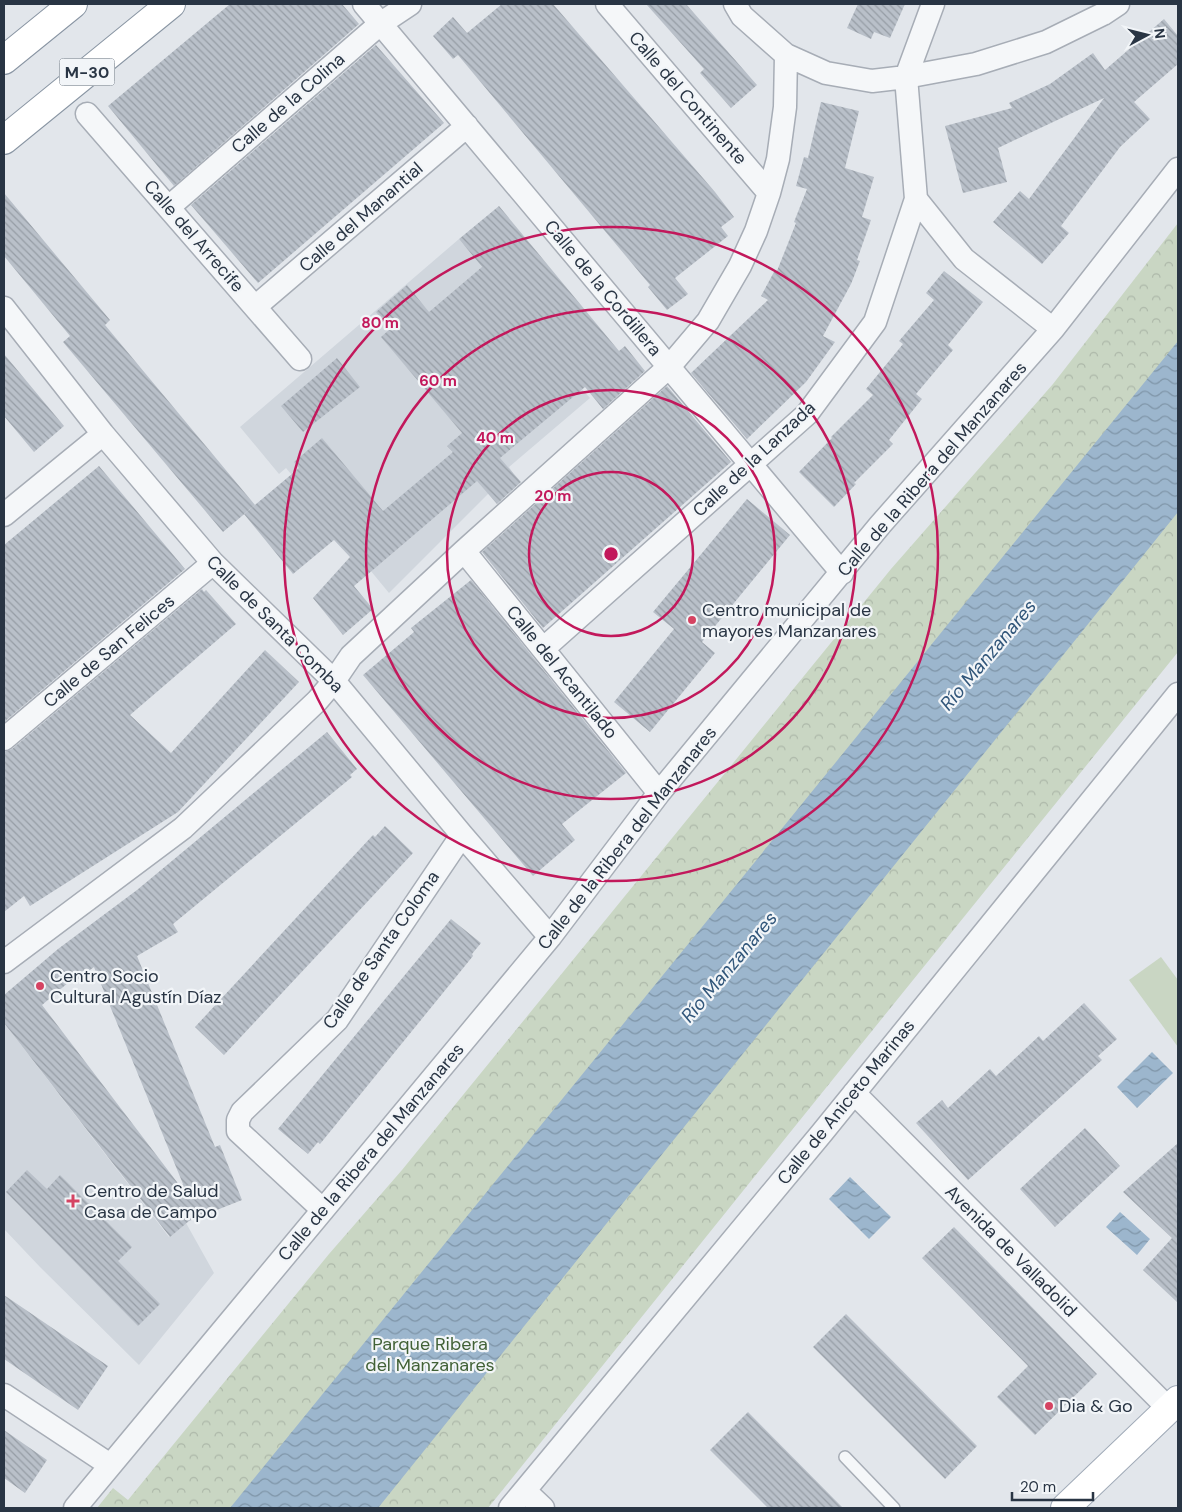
<svg xmlns="http://www.w3.org/2000/svg" width="1182" height="1512" font-family="'DM Sans',sans-serif">
	<style>
		.built { fill: #d0d6dd }
		.forest { fill: url(#forest-crowns) }
		.garden { fill: #c9d6c3 }
		.water { fill: url(#water-waves) }
		.building { fill: url(#building-back-hatch); fill-rule: evenodd }
		.lines { fill: none; stroke-linecap: round; stroke-linejoin: round }
		.lane-casing { stroke: #a7adb6; stroke-width: 14 }
		.street-casing { stroke: #a7adb6; stroke-width: 25 }
		.primary-casing { stroke: #a1abb8; stroke-width: 30 }
		.highway-casing { stroke: #8995a3; stroke-width: 30 }
		.lane { stroke: #f5f7f9; stroke-width: 11 }
		.street { stroke: #f5f7f9; stroke-width: 22 }
		.primary { stroke: #fff; stroke-width: 28 }
		.highway { stroke: #fff; stroke-width: 28 }
		.ring { fill: none; stroke: #c2185b; stroke-width: 2.5 }
		.poi-dot { fill: #d54362; stroke: #f2f5f8; stroke-width: 2 }
		.labels { text-anchor: middle; dominant-baseline: central; stroke-width: 4.5; stroke-linejoin: round; paint-order: stroke }
		.shield { fill: #f2f5f8; stroke: #656f7a; stroke-width: 1 }
		.shield-label { font-size: 16px; font-weight: bold; fill: #293544 }
		.street-label { font-size: 18px; fill: #293544; stroke: #f2f5f8 }
		.poi-label { font-size: 18px; fill: #293544; stroke: #f2f5f8; text-anchor: start }
		.park-label { font-size: 18px; fill: #416136; stroke: #f2f5f8 }
		.water-label { font-size: 19px; font-style: italic; fill: #31567a; stroke: #f2f5f8 }
		.centre { fill: #c2185b; stroke: #f2f5f8; stroke-width: 2.5 }
		.ring-label { font-size: 15px; text-anchor: middle; font-weight: bold; fill: #c2185b; stroke: #f2f5f8; stroke-width: 4.5; stroke-linejoin: round; paint-order: stroke }
	</style>
	<defs>
		<pattern id="forest-crowns" width="20" height="18" patternUnits="userSpaceOnUse" patternTransform="scale(1.25)"><rect width="20" height="18" fill="#c9d6c3"/><path d="M2 6a3 3 0 1 1 6 0M12 15a3 3 0 1 1 6 0" fill="none" stroke="#adb8a9"/></pattern>
		<pattern id="water-waves" width="16" height="10" patternUnits="userSpaceOnUse" patternTransform="scale(1.25)"><rect width="16" height="10" fill="#9cb6cd"/><path d="M0 5q4-4 8 0t8 0" fill="none" stroke="#7f95a8"/></pattern>
		<pattern id="building-back-hatch" width="6" height="6" patternUnits="userSpaceOnUse" patternTransform="scale(1.25)"><rect width="6" height="6" fill="#b9c0c9"/><path d="M-1 5l2 2M0 0l6 6M5-1l2 2" fill="none" stroke="#969da5"/></pattern>
	</defs>
	<rect width="100%" height="100%" fill="#e2e6eb"/>
	<path class="built" d="M459,239L571,377L590,398L509,467L513,473L488,494L389,593L286,468L279,474L240,427Z
		M4,1023L169,1237L186,1223L214,1273L139,1365L40,1267L4,1229Z"/>
	<path class="forest" d="M1178,223V652L821,1094L488,1508H97L113,1488L128,1500L329,1254L402,1170L891,569L1053,384Z"/>
	<path class="garden" d="M1161,957L1178,980V1047L1129,980Z"/>
	<path class="water" d="M1178,341V512L378,1508H230Z
		M1152,1052L1173,1073L1137,1108L1117,1087Z
		M850,1177L891,1217L869,1239L829,1199Z
		M1120,1212L1150,1239L1137,1255L1106,1227Z"/>
	<path class="building" d="M230,4H342L359,24L174,186L108,106Z
		M502,4H553L715,192L734,217L721,227L728,236L675,278L688,294L667,310L648,287L650,285L458,55L453,59L433,36L453,17L467,33Z
		M646,4H686L757,85L731,108L700,73L704,69Z
		M858,4H905L890,38L874,32L871,39L847,28Z
		M1164,19L1178,36V64L1134,102L1150,119L1120,147L1061,226L1069,233L1042,264L993,222L1020,191L1029,199L1104,98L998,148L1007,182L963,193L945,126L1012,108L1009,103L1050,84L1093,53L1105,70Z
		M376,45L444,123L258,283L191,205Z
		M821,102L859,111L845,168L874,177L862,217L871,220L857,260L860,261L851,284L823,336L835,342L806,382L747,439L691,373L768,300L761,296L775,270L777,271L796,223L794,222L807,189L796,186L804,157L808,158Z
		M4,193L110,320L105,325L255,505L223,532L63,342L70,336L4,256Z
		M499,206L619,351L625,346L645,371L603,409L585,387L500,458L521,482L497,504L477,481L408,540L354,586L373,609L343,635L313,598L350,557L334,540L293,574L244,514L299,468L294,462L322,438L383,511L453,452L447,446L462,433L381,337L390,329L376,312L407,285L429,312L482,267L459,239Z
		M944,271L983,302L948,345L953,350L916,394L922,399L889,440L893,444L854,483L856,484L834,507L799,472L832,438L831,437L873,395L866,389L903,344L899,341L934,300L926,293Z
		M4,354L64,426L34,452L4,416Z
		M337,358L360,387L303,432L281,406Z
		M667,386L731,462L543,628L482,552Z
		M99,466L185,569L4,722V545Z
		M747,499L790,535L702,642L715,653L650,732L614,702L674,629L653,612Z
		M471,580L626,773L562,824L575,840L533,876L363,675L414,632L411,628Z
		M202,589L204,592L206,590L236,624L130,715L171,753L265,650L299,682L178,812L30,906L24,896L4,912V752L12,749Z
		M327,732L357,769L350,775L352,777L173,924L178,932L137,956L215,1147L220,1145L242,1200L189,1221L170,1237L4,1023V995L58,949L137,890ZM94,967L183,1184L180,1186L42,1005L76,976L78,979Z
		M385,826L413,853L224,1055L195,1027L373,835L375,837Z
		M451,919L481,943L472,954L473,956L329,1133L320,1144L318,1142L308,1154L278,1129Z
		M1084,1003L1117,1039L1098,1056L1102,1060L968,1180L916,1123L942,1100L948,1108L990,1069L996,1076L1039,1036L1043,1041Z
		M1085,1128L1120,1166L1055,1227L1020,1189Z
		M1178,1143V1303L1143,1270L1172,1238L1123,1192Z
		M27,1170L47,1189L60,1175L132,1247L118,1261L160,1304L138,1326L6,1192Z
		M954,1227L1097,1374L1035,1435L997,1397L1028,1366L922,1258Z
		M4,1295L108,1366L78,1410L4,1359Z
		M846,1314L977,1446L945,1479L813,1347Z
		M748,1412L843,1508H768L710,1450Z
		M4,1430L47,1460L25,1493L4,1478Z"/>
	<g class="lines">
		<g class="lane-casing">
			<path id="lane" d="M845,1457L894,1508"/>
		</g>
		<g class="street-casing">
			<path id="street" d="M364,4L842,573
				M607,4L769,193
				M735,4L742,16L786,55L826,73L872,81L906,77L976,64L1046,42L1103,14L1118,4
				M87,114L300,359
				M916,199L964,259L1053,329
				M169,207L380,24L410,4
				M255,307L467,126
				M4,308L103,434L213,563L334,681L462,835L550,937
				M4,515L103,434
				M464,551L659,793
				M543,649L807,414L875,322L916,199L906,77L933,4
				M4,739L213,563
				M4,962L183,828L317,701L334,681L351,656L464,551L669,367L708,321L740,266L756,231L769,193L778,159L785,107L786,55
				M854,1093L1169,1409
				M323,1210L238,1131V1120L242,1112L337,1020L462,835
				M4,1395L110,1465
				M525,1491L543,1508
				M75,1508L550,937L659,793L880,525L1053,329L1178,169
				M510,1508L821,1134L1178,694"/>
		</g>
		<g class="primary-casing">
			<path id="primary" d="M1065,1508L1178,1400"/>
		</g>
		<g class="highway-casing">
			<path id="highway" d="M4,60L73,4
				M4,140L171,4"/>
		</g>
		<use href="#lane" class="lane"/>
		<use href="#street" class="street"/>
		<use href="#primary" class="primary"/>
		<use href="#highway" class="highway"/>
	</g>
	<g class="ring">
		<circle cx="611" cy="554" r="82"/>
		<circle cx="611" cy="554" r="164"/>
		<circle cx="611" cy="554" r="245"/>
		<circle cx="611" cy="554" r="327"/>
	</g>
	<g class="poi-dot">
		<circle cx="692" cy="620" r="5"/>
		<circle cx="40" cy="986" r="5"/>
		<path d="M70.5 1193.5h5v5h5v5h-5v5h-5v-5h-5v-5h5z"/>
		<circle cx="1049" cy="1406" r="5"/>
	</g>
	<g class="labels">
		<rect class="shield" x="59.5" y="58.5" width="55" height="27" rx="4"/>
		<g class="shield-label">
			<text x="87" y="72">M-30</text>
		</g>
		<g class="street-label">
			<text transform="translate(688 98) rotate(49)">Calle del Continente</text>
			<text transform="translate(288 103) rotate(-41)">Calle de la Colina</text>
			<text transform="translate(361 217) rotate(-41)">Calle del Manantial</text>
			<text transform="translate(194 236) rotate(49)">Calle del Arrecife</text>
			<text transform="translate(603 288) rotate(50)">Calle de la Cordillera</text>
			<text transform="translate(754 459) rotate(-43)">Calle de la Lanzada</text>
			<text transform="translate(932 469) rotate(-49)">Calle de la Ribera del Manzanares</text>
			<text transform="translate(275 624) rotate(45)">Calle de Santa Comba</text>
			<text transform="translate(109 651) rotate(-40)">Calle de San Felices</text>
			<text transform="translate(562 672) rotate(51)">Calle del Acantilado</text>
			<text transform="translate(627 838) rotate(-52)">Calle de la Ribera del Manzanares</text>
			<text transform="translate(381 950) rotate(-55)">Calle de Santa Coloma</text>
			<text transform="translate(846 1102) rotate(-51)">Calle de Aniceto Marinas</text>
			<text transform="translate(371 1152) rotate(-50)">Calle de la Ribera del Manzanares</text>
			<text transform="translate(1011 1251) rotate(45)">Avenida de Valladolid</text>
		</g>
		<g class="poi-label">
			<text x="702" y="610">Centro municipal de<tspan x="702" dy="21">mayores Manzanares</tspan></text>
			<text x="50" y="976">Centro Socio<tspan x="50" dy="21">Cultural Agustín Díaz</tspan></text>
			<text x="84" y="1191">Centro de Salud<tspan x="84" dy="21">Casa de Campo</tspan></text>
			<text x="1059" y="1406">Dia &amp; Go</text>
		</g>
		<g class="park-label">
			<text x="430" y="1344">Parque Ribera<tspan x="430" dy="21">del Manzanares</tspan></text>
		</g>
		<g class="water-label">
			<text transform="translate(988 655) rotate(-50)">Río Manzanares</text>
			<text transform="translate(729 967) rotate(-50)">Río Manzanares</text>
		</g>
	</g>
	<circle cx="611" cy="554" r="8" class="centre"/>
	<g class="ring-label">
		<text x="380" y="328">80 m</text>
		<text x="438" y="386">60 m</text>
		<text x="495" y="443">40 m</text>
		<text x="553" y="501">20 m</text>
	</g>
	<rect width="1182" height="1512" fill="none" stroke="#293544" stroke-width="10"/>
	<g transform="translate(1147 35) rotate(83)" stroke="#f2f5f8" stroke-width="4" paint-order="stroke">
	<path d="M0-4L9 19L0 12L-9 19Z" fill="#293544"/>
	<text y="-8" font-size="14" font-weight="bold" text-anchor="middle" fill="#293544">N</text>
	</g>
	<path d="M1012 1492v8h81v-8" fill="none" stroke="#293544" stroke-width="2.5"/>
	<text x="1020" y="1492" font-size="15" fill="#293544" stroke="#f2f5f8" stroke-width="4" paint-order="stroke">20 m</text>
</svg>
